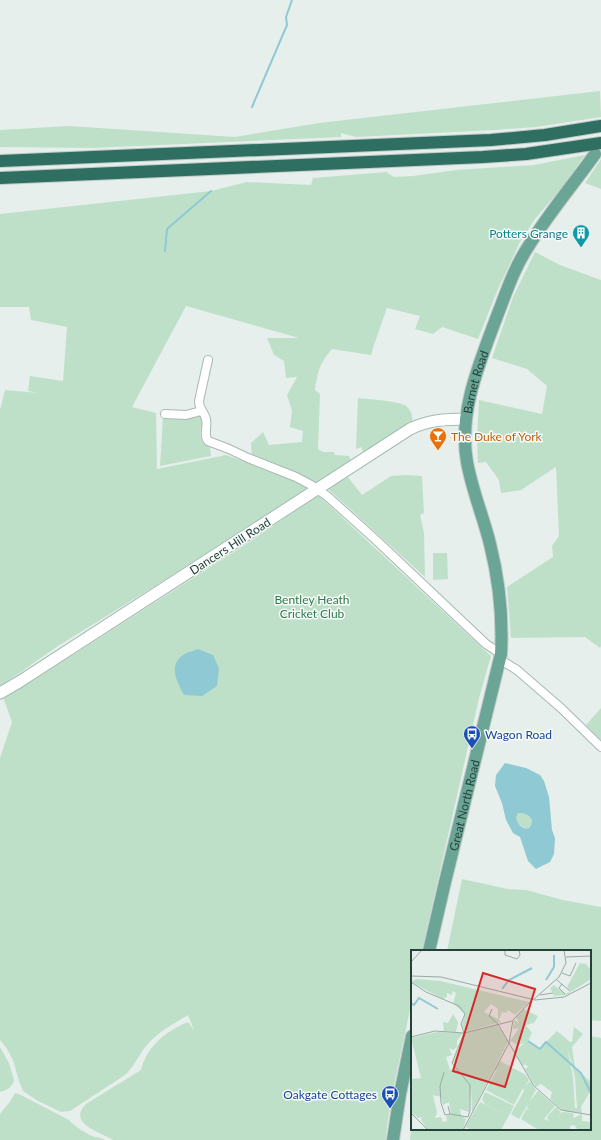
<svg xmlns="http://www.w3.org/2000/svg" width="601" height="1140" font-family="Lato,sans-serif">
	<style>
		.green { fill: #bfe0c8 }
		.water { fill: #8ec9d4; fill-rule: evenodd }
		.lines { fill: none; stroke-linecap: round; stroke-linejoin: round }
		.stream { stroke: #8ec9d4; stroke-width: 2 }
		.street-casing { stroke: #a8b8b2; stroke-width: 10 }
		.secondary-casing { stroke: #a4bbb3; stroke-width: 13 }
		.primary-casing { stroke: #c2cac8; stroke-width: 14 }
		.highway-casing { stroke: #c2cac8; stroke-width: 14 }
		.street { stroke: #fff; stroke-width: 8 }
		.secondary { stroke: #fff; stroke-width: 11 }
		.primary { stroke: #6aa596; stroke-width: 12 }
		.highway { stroke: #2f6f62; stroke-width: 12 }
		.labels { text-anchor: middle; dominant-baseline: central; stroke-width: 3; stroke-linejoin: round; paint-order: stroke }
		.culture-label { font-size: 12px; fill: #0d838f; stroke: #f7fbf9; text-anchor: end }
		.street-label { font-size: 12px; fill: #24423a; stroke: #f7fbf9 }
		.food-label { font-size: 12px; fill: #c56008; stroke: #f7fbf9; text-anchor: start }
		.park-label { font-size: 12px; fill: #2d7a4b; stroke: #f7fbf9 }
		.transit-label { font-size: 12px; fill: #164399; stroke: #f7fbf9; text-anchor: start }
		.inset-river { fill: none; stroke: #8ec9d4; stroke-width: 2 }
		.inset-road { fill: none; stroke: #98aaa4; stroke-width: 1 }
		.view { fill: #d62828; fill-opacity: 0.15; stroke: #d62828; stroke-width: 2 }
		.inset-edge { fill: none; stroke: #24423a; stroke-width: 2 }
	</style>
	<rect width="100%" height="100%" fill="#e6efeb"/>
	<path class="green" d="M600,91L601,117L536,127L494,130L356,137L341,133V137L92,148L0,147V130L69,126L235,137L319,123Z
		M585,155L564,185L535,219L520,242L498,289L478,339L442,327L433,334L415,329L420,316L387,308L374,345L371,355L332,349C319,364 318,371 315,390L320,394L318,449L323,452H334L335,455L349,456L352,463L319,485L311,480L252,457L251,443L263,432L269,445L302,442L303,431L290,427L292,411L287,395L297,377L286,378L284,361L274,355L267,338H299L186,306L132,407L156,413L157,469L226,455L302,483L309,491L58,646L2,685H0V410L5,390L39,393L28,391L30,376L63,381L67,327L31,320L29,307H0V214L211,191L247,182L311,185L313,178L386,172L394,177L413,176L456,170L534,165Z
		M601,159V189L585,183Z
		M535,252L560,265L601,280V646L600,648L585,637L511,638L507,587L553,557L552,546L559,536L556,467L521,490L501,493L499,480L486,462L478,463L477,438L479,400L542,414L547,386L527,369L492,358L513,297Z
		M358,398C368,399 399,401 406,406C412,411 413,417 412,424L364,454L361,447L356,449Z
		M163,416H200L202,418L203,426H201C200,436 199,442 210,447L211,456L160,466Z
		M406,475L422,476L424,513L420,515L424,533L425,577L328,489L347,476L362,495L391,476Z
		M318,495L491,656L479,698L422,951H412V1000L393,1090L387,1126L386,1140H113C99,1132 67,1123 86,1104L141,1070C147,1046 166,1031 188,1022L194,1030L188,1015C173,1024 158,1032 147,1045C138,1055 135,1066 125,1075L70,1111L61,1112L38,1101L23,1091L19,1081L13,1060L7,1049L0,1040V758L12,722L3,697L31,682L254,539Z
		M433,553H447L448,579L433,580Z
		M601,708V740L586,725Z
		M518,813C527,812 537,819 529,828C522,829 518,824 516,818Z
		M462,879L508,889L526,890L563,900L601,907V1021L590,1020V951H447Z
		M590,1036L601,1038V1140H410L412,1123V1129H590Z
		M0,1047L9,1063L14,1080C12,1087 8,1090 0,1092Z
		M15,1093L19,1094L69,1120C73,1125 89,1136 96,1137C100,1138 102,1138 105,1140H0V1114L9,1103Z"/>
	<path class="water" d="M198,649L213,655L219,668L217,686L202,696L184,695C177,682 168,666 183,655C187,652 194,651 198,649Z
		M505,763L526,768L540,775L544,781L549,797L552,830L555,838L554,854L550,862L536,869L528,861L520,837L513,833L506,820L502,803L495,786L496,775ZM518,813C527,812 537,819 529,828C522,830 518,824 516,818Z"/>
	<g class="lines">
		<path class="stream" d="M252,107L287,25L286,17L292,0
			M165,251L167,229L211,191"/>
		<g class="street-casing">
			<path id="street" d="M208,360L199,401C199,410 204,411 206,419C208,427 203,435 208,441L229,449L248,458L296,477L311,485L327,496L376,540L486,644L501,654
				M165,414L186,415L201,411
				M501,660L517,670L561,708L601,747"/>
		</g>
		<g class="secondary-casing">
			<path id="secondary" d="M0,693L19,682L410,429C428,420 446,419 466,419"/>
		</g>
		<g class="primary-casing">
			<g id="primary">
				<path id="s1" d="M429,951L445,882L501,654C503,617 499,580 490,544C483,516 472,490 467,462C458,412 480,362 497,316C506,293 514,268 528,247C548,214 573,185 595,154"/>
				<path d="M393,1140L400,1094L412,1036"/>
			</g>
		</g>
		<g class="highway-casing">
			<path id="highway" d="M0,161L491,140L545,135L601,126
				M0,178L483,157L526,154L601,143"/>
		</g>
		<use href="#street" class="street"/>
		<use href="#secondary" class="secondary"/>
		<use href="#primary" class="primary"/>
		<use href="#highway" class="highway"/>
	</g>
	<defs>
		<g id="building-pin" transform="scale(0.9)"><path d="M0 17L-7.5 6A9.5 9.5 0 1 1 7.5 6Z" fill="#0f9aa8" stroke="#f7fbf9"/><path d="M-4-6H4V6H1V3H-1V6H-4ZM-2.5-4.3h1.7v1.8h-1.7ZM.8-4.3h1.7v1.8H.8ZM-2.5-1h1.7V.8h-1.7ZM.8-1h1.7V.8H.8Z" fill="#fff"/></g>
		<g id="bar-pin" transform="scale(0.9)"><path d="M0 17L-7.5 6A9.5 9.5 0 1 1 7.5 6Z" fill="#e8710a" stroke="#f7fbf9"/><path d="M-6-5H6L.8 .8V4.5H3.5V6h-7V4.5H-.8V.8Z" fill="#fff"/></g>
		<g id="bus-pin" transform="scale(0.9)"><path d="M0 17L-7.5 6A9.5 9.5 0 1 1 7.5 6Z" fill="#1a4fb4" stroke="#f7fbf9"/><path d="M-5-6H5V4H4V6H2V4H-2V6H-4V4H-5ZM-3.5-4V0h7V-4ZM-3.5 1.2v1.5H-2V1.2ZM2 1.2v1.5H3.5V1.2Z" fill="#fff"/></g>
	</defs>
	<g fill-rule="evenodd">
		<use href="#building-pin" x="581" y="233"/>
		<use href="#bar-pin" x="438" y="436"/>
		<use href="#bus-pin" x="472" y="734"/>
		<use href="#bus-pin" x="390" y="1094"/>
	</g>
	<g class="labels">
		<g class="culture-label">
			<text x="568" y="233">Potters Grange</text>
		</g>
		<g class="street-label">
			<text stroke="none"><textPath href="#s1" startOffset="583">Barnet Road</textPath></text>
			<text transform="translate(230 546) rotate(-33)">Dancers Hill Road</text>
			<text stroke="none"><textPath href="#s1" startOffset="150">Great North Road</textPath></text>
		</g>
		<g class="food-label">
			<text x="451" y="436">The Duke of York</text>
		</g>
		<g class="park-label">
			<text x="312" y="599">Bentley Heath<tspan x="312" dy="14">Cricket Club</tspan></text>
		</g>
		<g class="transit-label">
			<text x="485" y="734">Wagon Road</text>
			<text x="377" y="1094" text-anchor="end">Oakgate Cottages</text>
		</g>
	</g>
	<g transform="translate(411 950)">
		<rect width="180" height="180" fill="#e6efeb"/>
		<path d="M169,13L175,14L180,20V29L155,45L141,46L143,45L139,38L143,35L154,44L160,41L156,37ZM5,29L29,31L118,52L104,65L97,60L95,63L91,62L88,70L90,72L54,82L51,75L54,64L42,53L45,43L42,41L41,45L36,43V47L32,49L0,32ZM80,54L87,59V69L73,62ZM112,59L127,66L123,73L115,75L121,83L117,91L128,99L146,81L159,92H161L163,77L172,84L161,97L164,118L180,132V140L170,157L171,163L152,161L139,149L141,142L130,134L125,137L114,119L117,117L114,114L112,116L103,101L114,93L107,95L99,91L108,78L102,79L103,70L108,73L105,67ZM156,96L164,127L166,158H164L162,127ZM42,64L47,72L45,82L33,81L32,72L37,73ZM86,74L97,92L61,162L60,136L58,162L49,159L50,165L55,169L52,180H17L10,170L11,167L7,168L0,162V129L10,128L0,88L26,82L52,83L46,91V97L42,100L38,98L41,105L35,107L39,120L45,118L42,112L54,83ZM22,145L30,147L32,155L38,152L40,164L35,166L36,171L32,172L30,167L24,168L26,162ZM89,111L115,125L118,130L114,136L119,131L125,140L118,152L127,141L144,156L133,169L138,171L136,167L145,157L150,162L146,168L151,162L162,163L163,168L171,164V171L180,172V180H167L163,175L159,176V180H128L110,169L115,159L119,160L116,158L117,154L108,169L100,164L113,141L112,138L103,155L75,140L85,121L90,123L84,120ZM74,142L103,156L90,180H61L54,177L69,152L97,165L74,154L71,149Z" fill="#bfe0c8" fill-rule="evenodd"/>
		<path class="inset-river" d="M135,30L143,17V5M91,39L98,30L121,18M0,53L3,55L8,48L27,59M117,91L129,99L135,92L170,123L180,143"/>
		<path class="inset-road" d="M94,0V5L106,9L109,5L108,0M155,7L180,6M0,12L11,0M151,23L159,26L165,13M0,26L30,27L124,50L153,47L180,33M146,30L159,41M0,32L15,42L48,56L54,64L50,74L53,83M151,34L148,38L154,44M129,45L142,43M123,49L148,27L155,13L153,0M81,59L78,66L87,74L98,93M0,87L24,81L53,83L101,71M98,93L123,136L150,160L180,165M33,122L29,136L30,153L34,165L39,164M37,156L39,164L57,167L59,160V135L41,113L53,83M0,163L17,180M52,180L98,93L102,70L119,52"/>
		<path class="view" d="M72,23L124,39L94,137L42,121Z"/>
		<rect width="180" height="180" class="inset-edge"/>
	</g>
</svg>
